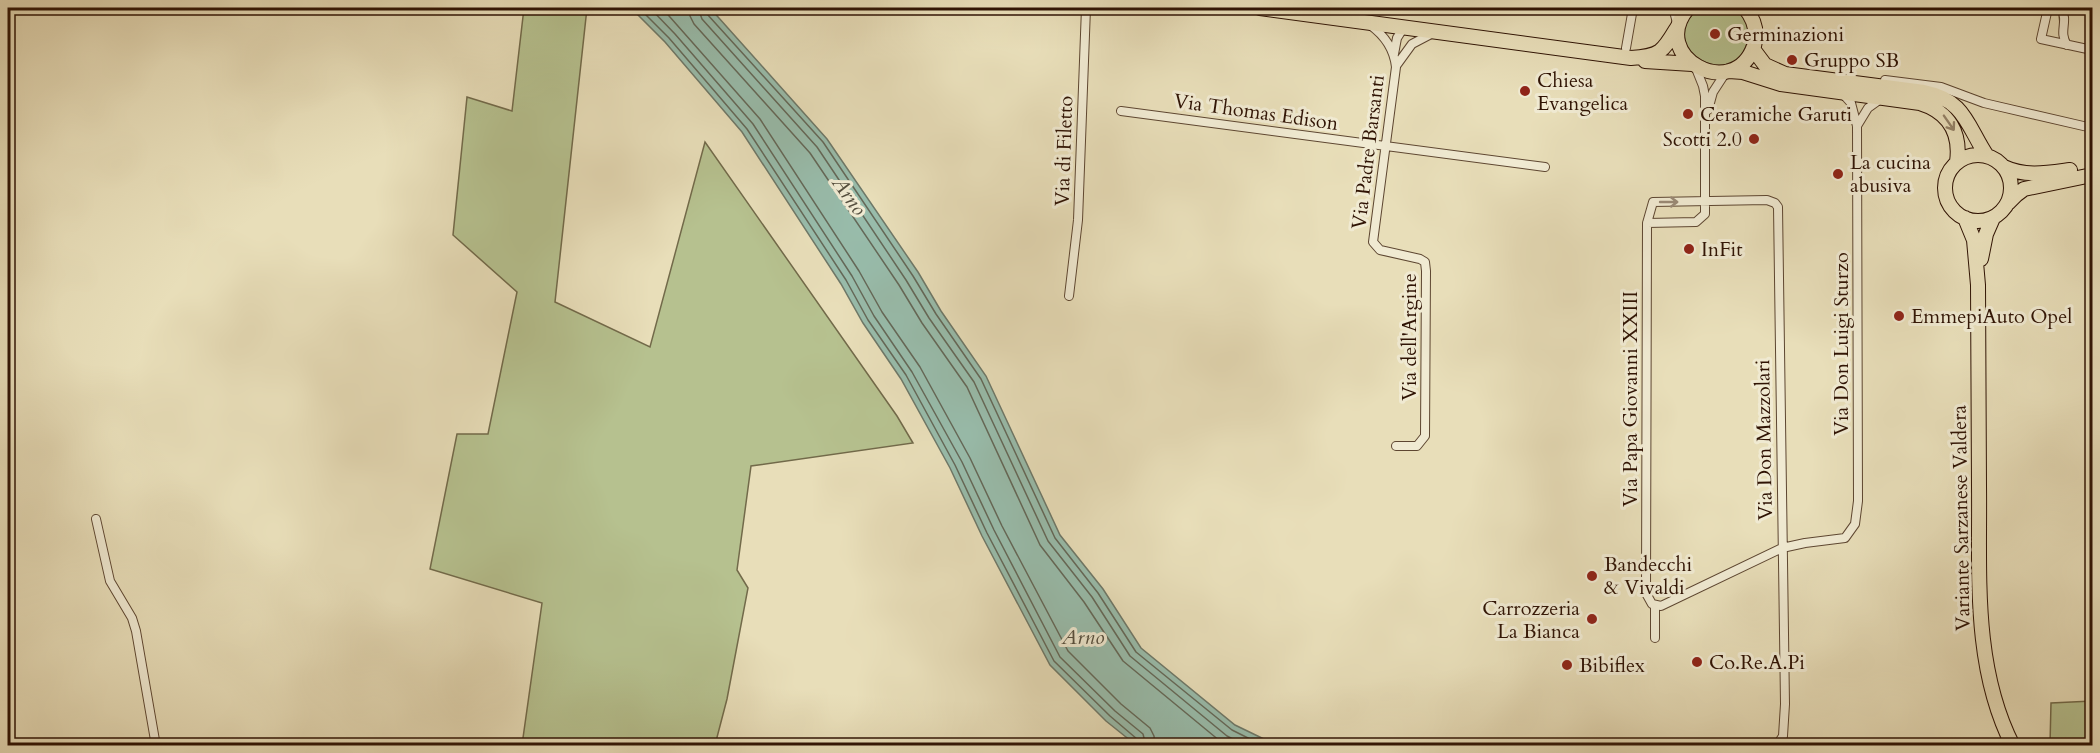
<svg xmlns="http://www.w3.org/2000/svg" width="2100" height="753" font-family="Cardo,serif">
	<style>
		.green { fill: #b6c18f; stroke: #726a4a; stroke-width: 1.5 }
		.water { fill: #98bcab; stroke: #6e7868; stroke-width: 1.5 }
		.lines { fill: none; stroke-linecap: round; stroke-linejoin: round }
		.shore { stroke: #646858; stroke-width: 1.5 }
		.minor-casing { stroke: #5d4631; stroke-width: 10 }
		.primary-casing { stroke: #2f1304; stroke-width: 16 }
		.minor { stroke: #f0ead2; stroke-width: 8 }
		.primary { stroke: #e8deb9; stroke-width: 14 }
		.oneway { stroke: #958368 }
		.oneway2 { stroke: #998975 }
		.poi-dot { fill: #8f2418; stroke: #f0ead2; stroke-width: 2 }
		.labels { text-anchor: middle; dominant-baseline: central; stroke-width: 6; stroke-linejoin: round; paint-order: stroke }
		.poi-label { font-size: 20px; fill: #2f1304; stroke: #f0ead2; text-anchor: start }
		.street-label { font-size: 20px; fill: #2f1304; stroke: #f0ead2 }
		.water-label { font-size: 21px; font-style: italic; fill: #544e3e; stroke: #f0ead2 }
	</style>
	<rect width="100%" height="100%" fill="#e8deb9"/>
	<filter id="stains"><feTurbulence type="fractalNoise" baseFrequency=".00333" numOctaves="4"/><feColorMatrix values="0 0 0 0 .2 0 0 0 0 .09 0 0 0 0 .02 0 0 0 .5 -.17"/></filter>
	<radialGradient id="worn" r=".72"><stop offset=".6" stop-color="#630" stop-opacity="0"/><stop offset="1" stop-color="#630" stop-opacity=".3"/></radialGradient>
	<path class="green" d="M524,8H587L555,302L650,347L705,142L897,416L913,443L751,466L737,570L748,588L727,699L715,745H522L542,603L430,569L457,434H488L517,292L453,235L467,97L512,111Z
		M1698,8H1735C1745,15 1751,27 1748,40C1736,96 1650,48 1698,8Z
		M2092,701V745H2050L2051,703Z"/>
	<path class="water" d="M631,8H710L827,139L918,272L941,311L986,376L1060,535L1103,589L1141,648L1235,725L1268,741L1285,745H1136L1106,721L1050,665L982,536L950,468L901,379L863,323L841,284L742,132L665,42Z"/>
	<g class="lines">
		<path class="shore" d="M639,8L669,38L747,129L846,280L868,320L906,375L955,465L987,533L1054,661L1110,716L1137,739L1139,746
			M650,8L675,34L753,124L852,276L874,316L912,372L962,462L994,530L1060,657L1115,711L1143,734L1146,746
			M662,8L760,119L859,271L882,312L920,367L970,458L1002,526L1068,651L1121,704L1150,728L1154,736L1155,746
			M689,8L690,16L694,24L810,153L899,285L922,323L967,387L1040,545L1084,602L1123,661L1226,746
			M698,8L702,19L817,147L906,280L929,318L974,382L1048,541L1092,597L1130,656L1227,736L1246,746
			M706,8L707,14L823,142L913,276L936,314L981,379L1055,538L1098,593L1136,652L1232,730L1264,746"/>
		<g class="minor-casing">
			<path id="minor" d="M1673,8L1678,26
				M2048,8L2041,39L2092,50
				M2061,8C2069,22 2058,31 2067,45
				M1370,25C1384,35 1394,49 1396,67L1373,242L1380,250L1420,259L1425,262L1426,271L1425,436L1417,446H1396
				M1626,48L1633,8
				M1394,54L1397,38L1404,27
				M1396,66L1412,44L1431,34
				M1885,80L1941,87L1984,103L2092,128
				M1708,110L1713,92L1726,72
				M1121,111L1545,167
				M1857,126L1868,108L1882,98
				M1647,223L1696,222L1705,214V96L1703,86L1695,66
				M1069,296L1078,220L1086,8
				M96,519L110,581L132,618L136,631L156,746
				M1655,638V606
				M1777,745L1783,736L1785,704L1778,207L1775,203L1767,200L1653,202L1647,223L1646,588L1647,595L1652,604L1661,606L1782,548L1805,543L1845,538L1855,524L1858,501L1857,126L1851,103L1842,93"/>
		</g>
		<g class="primary-casing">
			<path id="primary" d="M1260,8L1631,58C1662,56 1663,51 1678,26
				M1688,8C1647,57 1734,103 1754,46C1758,32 1754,19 1745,8
				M1753,49L1765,65L1785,74L1924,92C1965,100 1967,126 1987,156
				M1645,61L1692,64
				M1729,71L1743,72L1781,84L1920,103C1949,112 1961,133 1957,162
				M1945 188a33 33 0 1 1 66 0a33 33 0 1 1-66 0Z
				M2004,167C2025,177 2047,173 2070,170
				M2008,203L2016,195L2024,189L2092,175
				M1965,218L1974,240L1978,285C1978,352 1979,419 1979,486C1980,572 1972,666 2013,746
				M1981,259L1986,234L1993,218"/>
		</g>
		<use href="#minor" class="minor"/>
		<use href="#primary" class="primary"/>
	</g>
	<defs><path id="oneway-shaft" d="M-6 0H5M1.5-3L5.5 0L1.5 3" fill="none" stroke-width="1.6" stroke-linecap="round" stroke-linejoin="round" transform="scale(1.5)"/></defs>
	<use class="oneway" href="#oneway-shaft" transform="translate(1949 123) rotate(55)"/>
	<use class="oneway2" href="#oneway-shaft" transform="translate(1669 202)"/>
	<g class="poi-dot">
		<circle cx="1715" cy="34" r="6"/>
		<circle cx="1792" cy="60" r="6"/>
		<circle cx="1525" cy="91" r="6"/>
		<circle cx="1688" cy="114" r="6"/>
		<circle cx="1754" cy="139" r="6"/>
		<circle cx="1838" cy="174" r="6"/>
		<circle cx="1689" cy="249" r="6"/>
		<circle cx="1899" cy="316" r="6"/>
		<circle cx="1592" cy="576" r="6"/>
		<circle cx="1592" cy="619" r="6"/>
		<circle cx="1697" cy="662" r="6"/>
		<circle cx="1567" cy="665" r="6"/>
	</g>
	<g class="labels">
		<g class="poi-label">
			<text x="1727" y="34">Germinazioni</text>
			<text x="1804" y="60">Gruppo SB</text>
			<text x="1537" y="80">Chiesa<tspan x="1537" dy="23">Evangelica</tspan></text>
			<text x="1700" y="114">Ceramiche Garuti</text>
			<text x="1742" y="139" text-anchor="end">Scotti 2.0</text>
			<text x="1850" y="162">La cucina<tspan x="1850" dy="23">abusiva</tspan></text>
			<text x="1701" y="249">InFit</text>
			<text x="1911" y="316">EmmepiAuto Opel</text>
			<text x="1604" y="564">Bandecchi<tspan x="1604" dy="23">&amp; Vivaldi</tspan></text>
			<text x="1580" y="608" text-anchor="end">Carrozzeria<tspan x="1580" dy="23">La Bianca</tspan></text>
			<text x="1709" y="662">Co.Re.A.Pi</text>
			<text x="1579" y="665">Bibiflex</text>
		</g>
		<g class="street-label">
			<text transform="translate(1256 112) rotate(8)">Via Thomas Edison</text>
			<text transform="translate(1064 151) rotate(-88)">Via di Filetto</text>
			<text transform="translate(1368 152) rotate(-83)">Via Padre Barsanti</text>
			<text transform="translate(1409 337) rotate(-90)">Via dell'Argine</text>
			<text transform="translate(1841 344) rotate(-90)">Via Don Luigi Sturzo</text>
			<text transform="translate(1630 399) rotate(-90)">Via Papa Giovanni XXIII</text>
			<text transform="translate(1764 440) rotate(-91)">Via Don Mazzolari</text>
			<text transform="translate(1961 518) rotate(-91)">Variante Sarzanese Valdera</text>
		</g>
		<g class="water-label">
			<text transform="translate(849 196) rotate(54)">Arno</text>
			<text x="1083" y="637">Arno</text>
		</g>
	</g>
	<rect width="2100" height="753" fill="none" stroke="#e8deb9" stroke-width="30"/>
	<rect x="9" y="9" width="2082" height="735" fill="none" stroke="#2f1304" stroke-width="3"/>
	<rect x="15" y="15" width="2070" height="723" fill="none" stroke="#2f1304" stroke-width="1.5"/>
	<rect width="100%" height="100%" filter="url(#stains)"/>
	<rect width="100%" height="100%" fill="url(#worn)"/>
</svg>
